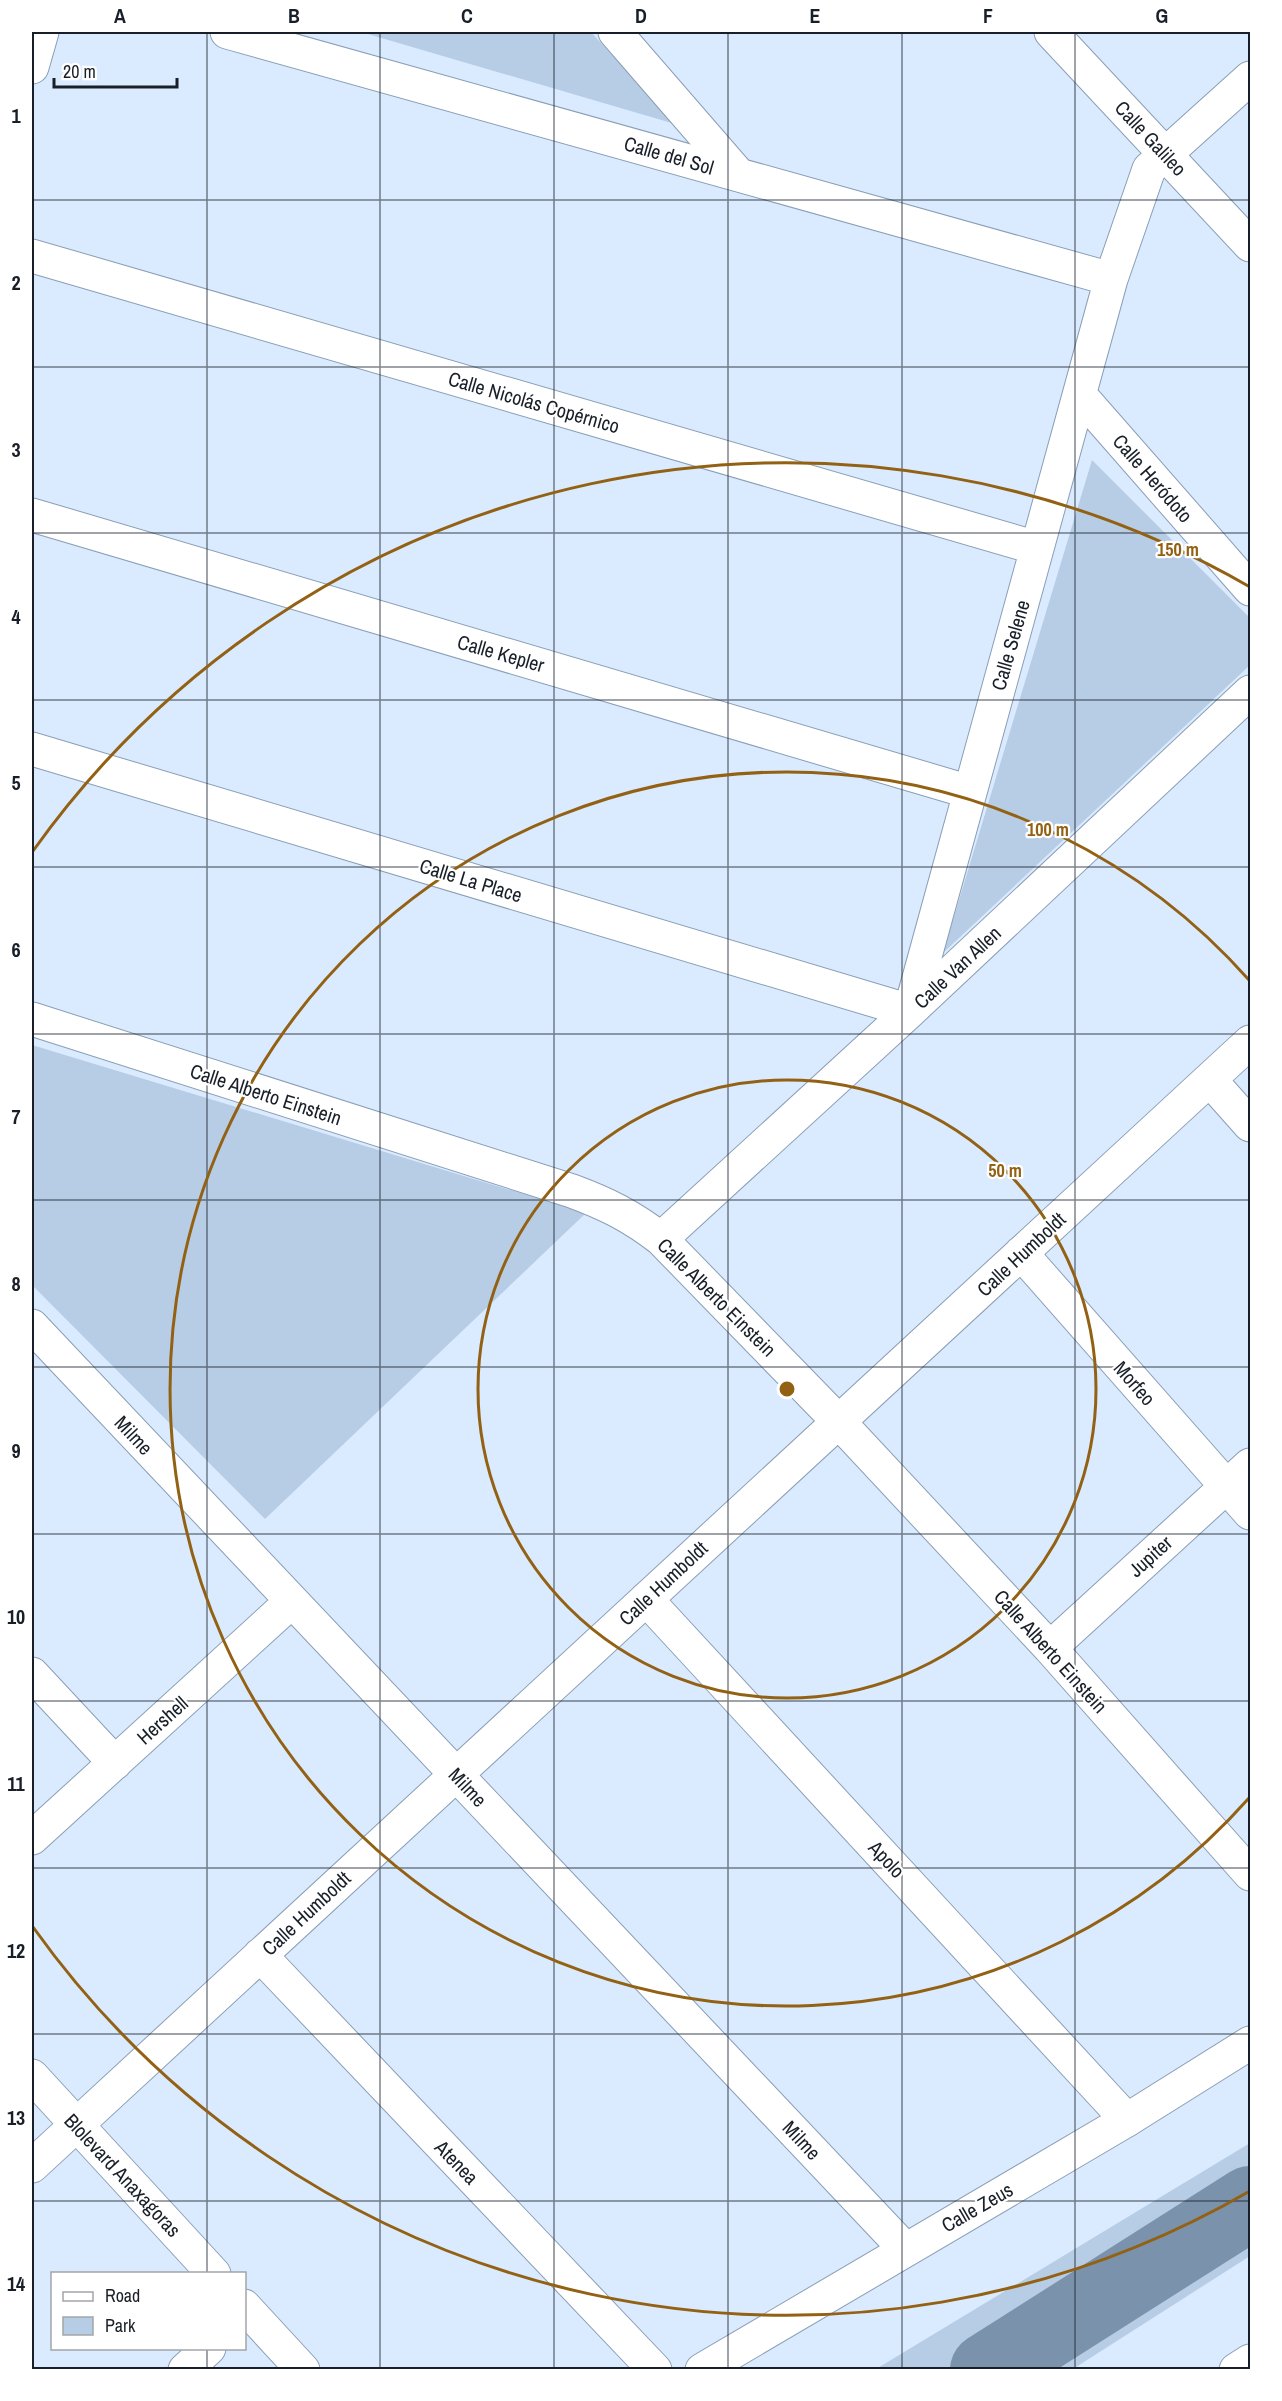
<svg xmlns="http://www.w3.org/2000/svg" width="1282" height="2401" font-family="'Archivo Narrow',sans-serif">
	<style>
		.green { fill: #b7cde5 }
		.lines { fill: none; stroke-linecap: round; stroke-linejoin: round }
		.river { stroke: #7b92ac; stroke-width: 74 }
		.minor-casing { stroke: #8a9eb5; stroke-width: 35 }
		.tertiary-casing { stroke: #8a9eb5; stroke-width: 35 }
		.minor { stroke: #fff; stroke-width: 33 }
		.tertiary { stroke: #fff; stroke-width: 33 }
		.grid { fill: none; stroke: #181f28; stroke-width: 1.5; stroke-opacity: 0.55 }
		.ring { fill: none; stroke: #936113; stroke-width: 3 }
		.labels { text-anchor: middle; dominant-baseline: central; stroke-width: 4.5; stroke-linejoin: round; paint-order: stroke }
		.street-label { font-size: 20px; fill: #181f28; stroke: #fff }
		.centre { fill: #936113; stroke: #fff; stroke-width: 3 }
		.ring-label { font-size: 18px; text-anchor: middle; font-weight: bold; fill: #936113; stroke: #fff; stroke-width: 4.5; stroke-linejoin: round; paint-order: stroke }
		.neatline { fill: none; stroke: #181f28; stroke-width: 2 }
		.grid-label { font-size: 20px; text-anchor: middle; font-weight: bold; fill: #181f28 }
	</style>
	<rect width="100%" height="100%" fill="#daebff"/>
	<path class="green" d="M361,32H591L675,124Z
		M1092,460L1250,618V665L943,953Z
		M32,1045L586,1213L265,1519L32,1285Z
		M1250,2143V2256L1073,2369H876Z"/>
	<g class="lines">
		<path class="river" d="M987,2370L1250,2203"/>
		<g class="minor-casing">
			<path id="minor" d="M227,32L1111,279
				M615,32L739,175
				M1051,32L1250,245
				M32,67L42,32
				M32,256L1037,548
				M1080,395L1250,589
				M32,515L970,792
				M32,749L910,1011L1111,279L1149,169L1250,78
				M32,1019L572,1191C607,1204 631,1216 661,1239L839,1422L1050,1648L1250,1874
				M1210,1080L1250,1125
				M661,1239L910,1011L1250,692
				M1021,1253L1250,1513
				M32,1326L905,2249
				M646,1599L1127,2120
				M1050,1648L1250,1465
				M32,1674L115,1763
				M32,1838L292,1601
				M260,1955L655,2370
				M32,2076L214,2274
				M32,2166L1250,1042
				M244,2306L303,2370
				M185,2370L209,2348
				M1236,2370L1250,2361"/>
		</g>
		<g class="tertiary-casing">
			<path id="tertiary" d="M702,2370L1127,2120L1250,2043"/>
		</g>
		<use href="#minor" class="minor"/>
		<use href="#tertiary" class="tertiary"/>
	</g>
	<path class="grid" d="M207,32V2274M380,32V2370M554,32V2370M728,32V2370M902,32V2370M1075,32V2370M32,200H1250M32,367H1250M32,533H1250M32,700H1250M32,867H1250M32,1034H1250M32,1200H1250M32,1367H1250M32,1534H1250M32,1701H1250M32,1868H1250M32,2034H1250M32,2201H1250M207,2348V2370"/>
	<g class="ring">
		<circle cx="787" cy="1389" r="309"/>
		<path d="M1249 1798A617 617 0 1 1 1249 980"/>
		<path d="M1250 2191A926 926 0 0 1 33 1927M33 851A926 926 0 0 1 1250 587"/>
	</g>
	<g class="labels">
		<g class="street-label">
			<text transform="translate(1151 138) rotate(47)">Calle Galileo</text>
			<text transform="translate(669 155) rotate(16)">Calle del Sol</text>
			<text transform="translate(534 402) rotate(16)">Calle Nicolás Copérnico</text>
			<text transform="translate(1153 478) rotate(49)">Calle Heródoto</text>
			<text transform="translate(1010 645) rotate(-74)">Calle Selene</text>
			<text transform="translate(501 653) rotate(16)">Calle Kepler</text>
			<text transform="translate(471 880) rotate(17)">Calle La Place</text>
			<text transform="translate(957 967) rotate(-43)">Calle Van Allen</text>
			<text transform="translate(266 1094) rotate(18)">Calle Alberto Einstein</text>
			<text transform="translate(1021 1254) rotate(-43)">Calle Humboldt</text>
			<text transform="translate(717 1297) rotate(45)">Calle Alberto Einstein</text>
			<text transform="translate(1135 1383) rotate(49)">Morfeo</text>
			<text transform="translate(134 1435) rotate(47)">Milme</text>
			<text transform="translate(1150 1556) rotate(-42)">Jupiter</text>
			<text transform="translate(663 1583) rotate(-43)">Calle Humboldt</text>
			<text transform="translate(1051 1651) rotate(48)">Calle Alberto Einstein</text>
			<text transform="translate(162 1720) rotate(-42)">Hershell</text>
			<text transform="translate(468 1787) rotate(47)">Milme</text>
			<text transform="translate(887 1859) rotate(47)">Apolo</text>
			<text transform="translate(306 1913) rotate(-43)">Calle Humboldt</text>
			<text transform="translate(802 2140) rotate(47)">Milme</text>
			<text transform="translate(457 2162) rotate(46)">Atenea</text>
			<text transform="translate(123 2175) rotate(47)">Blolevard Anaxagoras</text>
			<text transform="translate(977 2207) rotate(-30)">Calle Zeus</text>
		</g>
	</g>
	<circle cx="787" cy="1389" r="9" class="centre"/>
	<g class="ring-label">
		<text x="1178" y="556">150 m</text>
		<text x="1048" y="836">100 m</text>
		<text x="1005" y="1177">50 m</text>
	</g>
	<rect width="1282" height="2401" fill="none" stroke="#ffffff" stroke-width="66"/>
	<rect x="51" y="2272" width="195" height="78" fill="#ffffff" stroke="#a3a5a9" stroke-width="1.5"/>
	<rect x="63" y="2292" width="30" height="9" fill="#ffffff" stroke="#a3a5a9" stroke-width="1.5"/>
	<text x="105" y="2302" font-size="18" fill="#181f28">Road</text>
	<rect x="63" y="2317" width="30" height="18" fill="#b7cde5" stroke="#a3a5a9" stroke-width="1.5"/>
	<text x="105" y="2332" font-size="18" fill="#181f28">Park</text>
	<path d="M54 78v9h123v-9" fill="none" stroke="#181f28" stroke-width="3"/>
	<text x="63" y="78" font-size="18" fill="#181f28" stroke="#ffffff" stroke-width="4.5" paint-order="stroke">20 m</text>
	<rect x="33" y="33" width="1216" height="2335" class="neatline"/>
	<g class="grid-label">
		<text x="120" y="23">A</text>
		<text x="294" y="23">B</text>
		<text x="467" y="23">C</text>
		<text x="641" y="23">D</text>
		<text x="815" y="23">E</text>
		<text x="988" y="23">F</text>
		<text x="1162" y="23">G</text>
		<text x="16" y="123">1</text>
		<text x="16" y="290">2</text>
		<text x="16" y="457">3</text>
		<text x="16" y="624">4</text>
		<text x="16" y="790">5</text>
		<text x="16" y="957">6</text>
		<text x="16" y="1124">7</text>
		<text x="16" y="1291">8</text>
		<text x="16" y="1458">9</text>
		<text x="16" y="1624">10</text>
		<text x="16" y="1791">11</text>
		<text x="16" y="1958">12</text>
		<text x="16" y="2125">13</text>
		<text x="16" y="2291">14</text>
	</g>
</svg>
